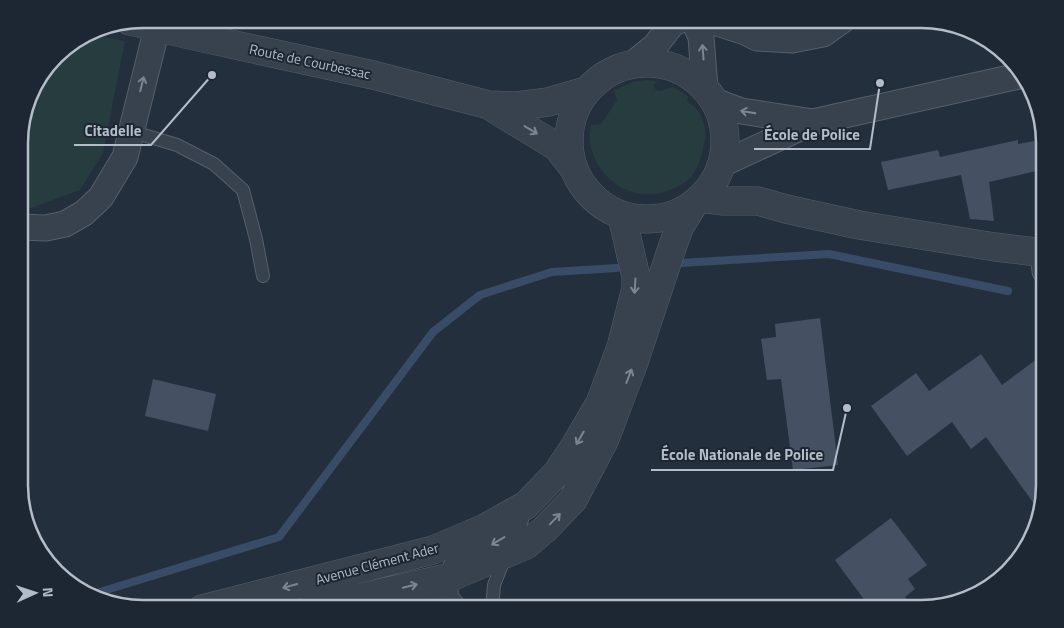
<svg xmlns="http://www.w3.org/2000/svg" width="1064" height="628" font-family="'Titillium Web',sans-serif">
	<style>
		.green { fill: #263c3f }
		.lines { fill: none; stroke-linecap: round; stroke-linejoin: round }
		.stream { stroke: #394c67; stroke-width: 8 }
		.building { fill: #455162 }
		.service-casing { stroke: #565f6c; stroke-width: 14 }
		.minor-casing { stroke: #565f6c; stroke-width: 27 }
		.tertiary-casing { stroke: #565f6c; stroke-width: 29 }
		.service { stroke: #38414e; stroke-width: 12 }
		.minor { stroke: #38414e; stroke-width: 25 }
		.tertiary { stroke: #38414e; stroke-width: 28 }
		.oneway { stroke: #7c8592 }
		.labels { text-anchor: middle; dominant-baseline: central; stroke-width: 4; stroke-linejoin: round; paint-order: stroke }
		.street-label { font-size: 14px; fill: #b4bcc9; stroke: #1d2633 }
		.rim { fill: none; stroke: #b4bcc9; stroke-width: 2.5 }
		.leader { fill: none; stroke: #b4bcc9; stroke-width: 2 }
		.callout-dot { fill: #b4bcc9; stroke: #1d2633; stroke-width: 2 }
		.callout-label { font-size: 15px; text-anchor: middle; font-weight: bold; fill: #b4bcc9; stroke: #1d2633; stroke-width: 4; stroke-linejoin: round; paint-order: stroke }
	</style>
	<rect width="100%" height="100%" fill="#242f3e"/>
	<path class="green" d="M85,34L125,41L103,153L80,190L26,210H20V126L32,87L61,50Z
		M646,80L658,81L653,85L656,90L662,91L665,89L673,87L688,96L687,101C700,109 707,123 705,139C703,152 699,168 690,178C683,185 675,188 667,191C633,203 600,181 591,148C589,141 590,132 591,125L601,124L617,100L614,90L633,82Z"/>
	<g class="lines">
		<path class="stream" d="M681,263L829,254L1008,291
			M90,595L279,537L433,332L480,295L552,272L617,268"/>
	</g>
	<path class="building" d="M1045,139V169L989,182L994,221L970,219L961,175L888,190L881,162L938,150L940,157L1018,140V144Z
		M820,318L838,465L793,470L781,379L767,380L761,339L776,337L775,324Z
		M981,354L1002,385L1037,359L1045,370V494L1040,512L986,437L971,449L952,422L907,456L871,406L916,373L929,391Z
		M153,379L216,394L208,431L145,416Z
		M891,518L927,565L908,579L915,589L905,597L914,609H871L835,560Z"/>
	<g class="lines">
		<g class="service-casing">
			<path id="service" d="M130,131L177,145L214,164L243,190L256,239L263,276
				M452,596L450,564L459,555L497,544L521,524L525,507
				M395,609L452,596L463,609
				M492,609L494,585L505,557"/>
		</g>
		<g class="minor-casing">
			<path id="minor" d="M693,19L701,37L705,88
				M705,19L745,32L757,38L792,40L823,34L844,19
				M633,64L655,46L672,24L682,19
				M714,101L741,111L813,122
				M722,164L813,122L1023,75
				M20,227L46,228L65,224L84,213L101,197L125,157L157,28
				M1043,253L1045,271"/>
		</g>
		<g class="tertiary-casing">
			<path id="tertiary" d="M130,21L194,36L373,75L489,105L517,106L548,102L586,91
				M569 141a78 78 0 1 1 156 0a78 78 0 1 1-156 0Z
				M490,106L557,147L572,166
				M700,198L724,201H758L786,209L859,225L995,247L1045,253
				M202,609L433,550L485,528L526,505L557,473L573,449L600,403L621,347L636,288V277L622,216
				M311,609L451,577L526,545L545,529L573,500L605,439L634,362L673,245L680,226L693,205"/>
		</g>
		<use href="#service" class="service"/>
		<use href="#minor" class="minor"/>
		<use href="#tertiary" class="tertiary"/>
	</g>
	<defs><path id="oneway-shaft" d="M-6 0H5M1.5-3L5.5 0L1.5 3" fill="none" stroke-width="1.6" stroke-linecap="round" stroke-linejoin="round" transform="scale(1.25)"/></defs>
	<g class="oneway">
		<use href="#oneway-shaft" transform="translate(703 52) rotate(-94)"/>
		<use href="#oneway-shaft" transform="translate(142 84) rotate(-76)"/>
		<use href="#oneway-shaft" transform="translate(748 112) rotate(-170)"/>
		<use href="#oneway-shaft" transform="translate(531 130) rotate(31)"/>
		<use href="#oneway-shaft" transform="translate(635 286) rotate(94)"/>
		<use href="#oneway-shaft" transform="translate(629 376) rotate(-69)"/>
		<use href="#oneway-shaft" transform="translate(580 438) rotate(120)"/>
		<use href="#oneway-shaft" transform="translate(555 519) rotate(-46)"/>
		<use href="#oneway-shaft" transform="translate(498 541) rotate(149)"/>
		<use href="#oneway-shaft" transform="translate(290 586) rotate(165)"/>
		<use href="#oneway-shaft" transform="translate(410 586) rotate(-13)"/>
	</g>
	<g class="labels">
		<g class="street-label">
			<text transform="translate(310 61) rotate(12)">Route de Courbessac</text>
			<text transform="translate(377 563) rotate(-15)">Avenue Clément Ader</text>
		</g>
	</g>
	<path d="M0 0H1064V628H0ZM143 28H921A115 115 0 0 1 1036 143V485A115 115 0 0 1 921 600H143A115 115 0 0 1 28 485V143A115 115 0 0 1 143 28Z" fill="#1d2633" fill-rule="evenodd"/>
	<path class="rim" d="M143 28H921A115 115 0 0 1 1036 143V485A115 115 0 0 1 921 600H143A115 115 0 0 1 28 485V143A115 115 0 0 1 143 28Z"/>
	<path class="leader" d="M212 75L151 145H74M880 83L870 149H754M847 408L833 470H651"/>
	<g class="callout-dot">
		<circle cx="212" cy="75" r="5"/>
		<circle cx="880" cy="83" r="5"/>
		<circle cx="847" cy="408" r="5"/>
	</g>
	<g class="callout-label">
		<text x="113" y="136">Citadelle</text>
		<text x="812" y="140">École de Police</text>
		<text x="742" y="460">École Nationale de Police</text>
	</g>
	<g transform="translate(35 593) rotate(87)" stroke="#1d2633" stroke-width="4" paint-order="stroke">
	<path d="M0-4L9 19L0 12L-9 19Z" fill="#b4bcc9"/>
	<text y="-8" font-size="14" font-weight="bold" text-anchor="middle" fill="#b4bcc9">N</text>
	</g>
</svg>
